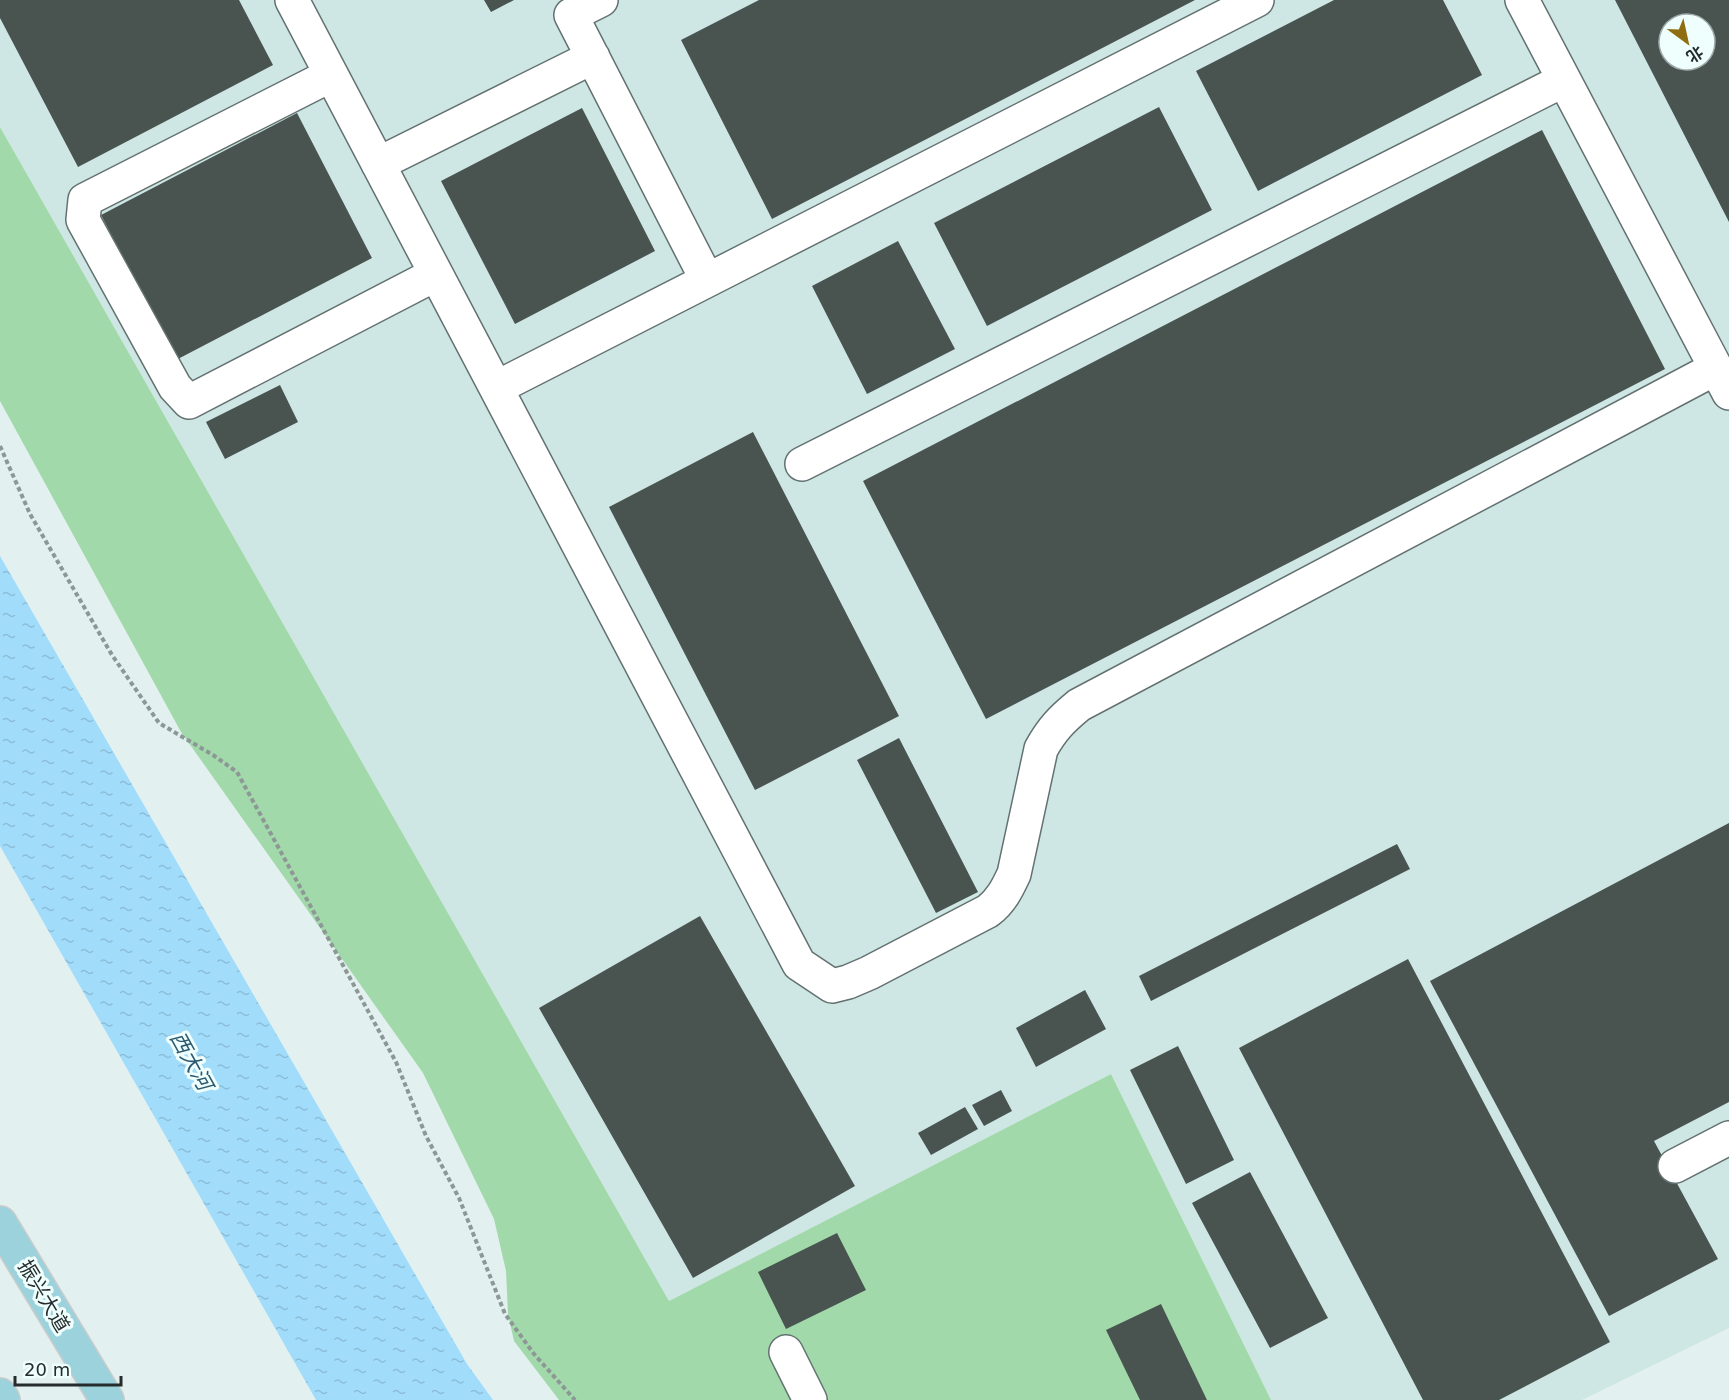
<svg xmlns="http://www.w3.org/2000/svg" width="1729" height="1400" font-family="'DejaVu Sans','Noto Sans SC',sans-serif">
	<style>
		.built { fill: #cee7e5; fill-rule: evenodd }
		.green { fill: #a2d9aa }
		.water { fill: url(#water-ripples) }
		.building { fill: #495450; fill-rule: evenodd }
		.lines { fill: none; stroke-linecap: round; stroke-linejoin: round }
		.minor-casing { stroke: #637170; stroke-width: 36 }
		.major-casing { stroke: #cbcccc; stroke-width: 36 }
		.path { stroke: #8c9796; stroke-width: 4; stroke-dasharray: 4.5 3; stroke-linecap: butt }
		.minor { stroke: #fff; stroke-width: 33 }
		.major { stroke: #9bd2dc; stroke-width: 33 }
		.labels { text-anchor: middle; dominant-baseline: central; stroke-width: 6; stroke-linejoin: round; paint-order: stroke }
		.street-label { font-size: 20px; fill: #262c2c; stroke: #effffd }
		.water-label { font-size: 21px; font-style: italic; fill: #2d596f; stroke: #effffd }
	</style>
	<defs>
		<pattern id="water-ripples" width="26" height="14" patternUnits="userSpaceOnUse" patternTransform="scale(1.5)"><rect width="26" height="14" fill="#a2dcfb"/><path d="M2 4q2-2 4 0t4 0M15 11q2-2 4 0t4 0" fill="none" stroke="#8bbdd7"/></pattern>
	</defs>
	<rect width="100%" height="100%" fill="#e2f1f0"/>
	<path class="built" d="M0,0H1729V1328L1582,1400H1271L1111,1074L669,1301L0,127ZM1669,24H1705V60H1669Z"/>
	<path class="green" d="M0,127L669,1301L1111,1074L1271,1400H559L514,1341L508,1314L506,1271L494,1219L423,1073L181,732L0,401Z"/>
	<path class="water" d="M0,556L467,1364L493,1400H316L0,846Z"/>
	<path class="building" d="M0,0H239L273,65L78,167L0,18Z
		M484,0H514L491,12Z
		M759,0H1195L772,219L681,40Z
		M1334,0H1443L1482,75L1258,191L1196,71Z
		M1615,0H1729V222ZM1669,24H1705V60H1669Z
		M1159,107L1212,210L987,326L934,223Z
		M582,108L655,251L515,324L441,181Z
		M297,113L372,258L176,360L101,215Z
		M1542,130L1665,369L986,719L863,481Z
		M898,241L955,349L867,394L812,286Z
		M280,385L298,422L225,459L206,422Z
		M753,432L899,716L755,790L609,507Z
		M899,738L978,892L936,913L857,760Z
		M1729,823V1102L1654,1141L1718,1259L1609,1316L1430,981Z
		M1397,844L1410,869L1151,1001L1139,976Z
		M700,916L855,1186L693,1278L539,1008Z
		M1408,959L1610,1342L1499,1400H1423L1239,1048Z
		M1085,990L1106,1029L1036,1067L1016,1028Z
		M1178,1046L1234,1160L1186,1184L1130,1070Z
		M1001,1090L1012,1111L984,1126L972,1105Z
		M965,1107L978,1129L931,1155L918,1133Z
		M1250,1172L1328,1318L1270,1348L1192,1203Z
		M837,1233L866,1290L786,1329L758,1272Z
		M1161,1304L1207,1400H1140L1106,1330Z"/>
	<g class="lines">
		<g class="minor-casing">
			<path id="minor" d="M292,0L799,964L832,986L848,982L869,973L988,911C1001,901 1007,889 1014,874L1041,749C1052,729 1062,719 1079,705L1716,368
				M601,0L571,15L707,280
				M1522,0L1729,393
				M331,75L85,200L83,220L175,387L189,402L436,274
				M378,164L593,57
				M496,388L1257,0
				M802,464L1564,80
				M1675,1166L1729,1138
				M786,1352L810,1400"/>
		</g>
		<g class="major-casing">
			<path id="major" d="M0,1223L107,1400
				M0,1395L3,1400"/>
		</g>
		<path class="path" d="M0,446L30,514L112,655L159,723L213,755L237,772L396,1062L426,1136L459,1198L505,1314L534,1354L575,1400"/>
		<use href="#minor" class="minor"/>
		<use href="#major" class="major"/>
	</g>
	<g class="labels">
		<g class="street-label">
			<text transform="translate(44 1296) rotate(59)">振兴大道</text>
		</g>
		<g class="water-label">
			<text transform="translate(191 1061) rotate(61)">西大河</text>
		</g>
	</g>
	<g transform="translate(1687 42) rotate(147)"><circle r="28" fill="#effffd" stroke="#9faba9" stroke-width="1.5"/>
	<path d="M0-4.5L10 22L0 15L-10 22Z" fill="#8f6d11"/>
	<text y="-9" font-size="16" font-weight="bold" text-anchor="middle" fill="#262c2c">北</text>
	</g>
	<path d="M15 1376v9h106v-9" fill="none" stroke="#262c2c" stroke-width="3"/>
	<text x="24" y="1376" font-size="18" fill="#262c2c" stroke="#effffd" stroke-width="4.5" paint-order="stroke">20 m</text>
</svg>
